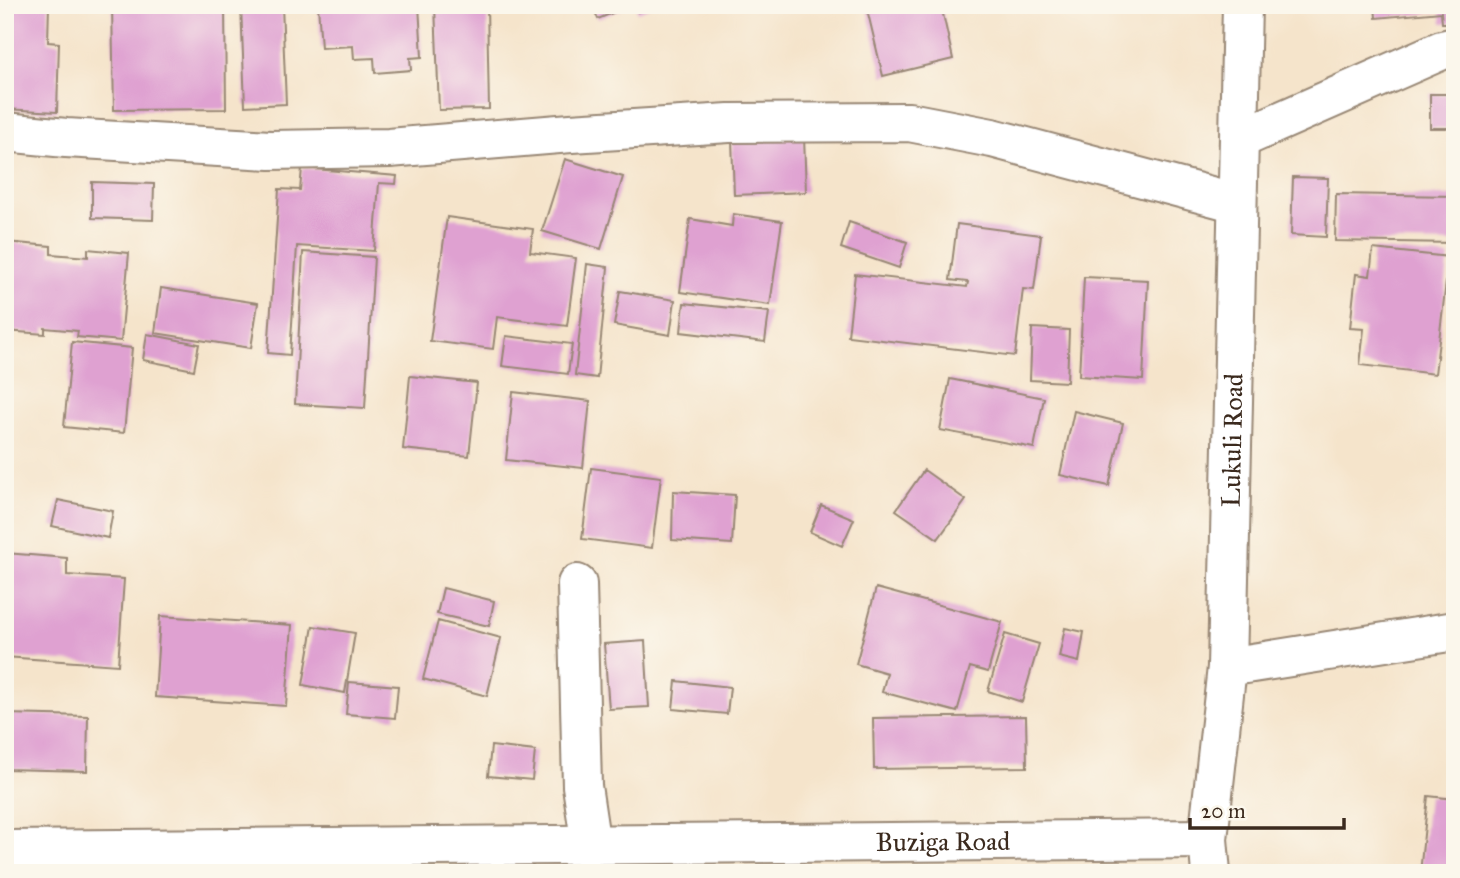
<svg xmlns="http://www.w3.org/2000/svg" width="1460" height="878" font-family="'IM FELL Great Primer',serif">
	<style>
		.building { fill: #dfa1d1 }
		.lines { fill: none; stroke-linecap: round; stroke-linejoin: round }
		.street-casing { stroke: #988774; stroke-width: 42 }
		.secondary-casing { stroke: #988774; stroke-width: 42 }
		.street { stroke: #fff; stroke-width: 38 }
		.secondary { stroke: #fff; stroke-width: 38 }
		.labels { text-anchor: middle; dominant-baseline: central; stroke-width: 5; stroke-linejoin: round; paint-order: stroke }
		.street-label { font-size: 26px; fill: #3b2a1e; stroke: #fbf7ec }
	</style>
	<rect width="100%" height="100%" fill="#fbf7ec"/>
	<filter id="ink" filterUnits="userSpaceOnUse"><feTurbulence type="fractalNoise" baseFrequency=".0143" numOctaves="2"/><feDisplacementMap in="SourceGraphic" scale="14" xChannelSelector="R" yChannelSelector="G"/><feConvolveMatrix kernelMatrix="1 2 1 2 8 2 1 2 1" color-interpolation-filters="sRGB"/></filter>
	<filter id="wash" filterUnits="userSpaceOnUse"><feTurbulence type="fractalNoise" baseFrequency=".00686" numOctaves="4" result="noise"/><feDisplacementMap in="SourceGraphic" scale="28" xChannelSelector="R" yChannelSelector="G"/><feGaussianBlur stdDeviation="1.57" result="paint"/><feColorMatrix in="noise" values="0 0 0 0 0 0 0 0 0 0 0 0 0 0 0 0 0 1.4 0 .05"/><feComposite in="paint" operator="in"/></filter>
	<g filter="url(#wash)">
		<rect width="100%" height="100%" fill="#f5e4cb"/>
		<g id="blocks">
			<path class="building" d="M5,5H49L48,42L59,43L57,112L5,109Z
				M112,5H225L226,109L114,110Z
				M241,5H282L286,104L245,106Z
				M318,5H419L422,57L410,58L411,70L375,73L374,58L354,59L353,46L321,48Z
				M435,5H487L489,109L439,110Z
				M592,5H632L598,19Z
				M635,5H655L638,12Z
				M866,5H941L953,59L883,76Z
				M1375,5H1455V23H1442L1441,12L1376,18Z
				M1430,94H1455V128H1430Z
				M804,137L806,192L734,195L732,140Z
				M565,159L623,177L601,249L542,231Z
				M302,168L397,176L396,184L379,183L374,251L297,246L290,355L268,353L279,189L300,190Z
				M1293,177L1328,178L1326,237L1291,235Z
				M92,182L154,184L153,220L92,218Z
				M1336,194L1455,196V243L1335,241Z
				M733,214L782,221L770,305L680,292L690,219L732,226Z
				M447,217L533,229L530,252L576,258L567,326L497,317L493,349L430,341Z
				M849,222L907,242L899,268L841,248Z
				M957,224L1041,235L1034,290L1023,289L1015,356L848,336L855,274L967,287L968,282L950,280Z
				M5,242L51,246V254L88,257V249L129,253L121,341L77,337L78,331L45,328V334L5,331Z
				M1373,249L1449,257L1435,374L1360,365L1364,329L1350,328L1356,274L1370,276Z
				M303,252L374,257L365,408L295,404Z
				M587,264L608,267L597,378L575,375Z
				M1084,277L1148,280L1143,380L1079,376Z
				M161,288L258,303L251,348L155,333Z
				M620,291L675,300L670,335L614,325Z
				M684,303L769,312L765,342L681,332Z
				M1032,328L1069,330L1067,382L1030,380Z
				M147,334L199,344L194,370L143,360Z
				M506,336L572,344L568,374L502,366Z
				M72,342L132,348L124,433L64,427Z
				M410,376L477,383L469,456L403,449Z
				M950,379L1044,398L1034,448L940,430Z
				M513,392L590,401L583,468L506,460Z
				M1074,411L1123,423L1109,486L1060,475Z
				M591,468L661,477L652,548L582,539Z
				M924,470L966,500L938,539L896,510Z
				M673,491L735,495L732,544L672,540Z
				M58,500L113,511L108,538L52,526Z
				M821,505L854,519L842,546L810,532Z
				M5,553L67,558V575L124,579L118,665L5,657Z
				M443,588L494,601L489,626L437,614Z
				M876,588L1002,622L988,672L970,667L957,712L882,692L887,673L856,664Z
				M160,616L292,625L286,706L155,697Z
				M438,621L501,638L487,696L423,679Z
				M313,626L355,633L345,693L303,685Z
				M1065,628L1084,632L1079,662L1059,657Z
				M1005,634L1039,644L1022,702L988,691Z
				M645,641L649,707L609,709L604,644Z
				M676,681L730,687L727,714L673,709Z
				M349,682L398,686L395,718L346,714Z
				M5,714L88,716L87,771L5,769Z
				M1026,716L1027,767L874,769L873,718Z
				M491,746L535,751L532,780L488,776Z
				M1428,796L1455,799V873H1420Z"/>
		</g>
	</g>
	<g filter="url(#ink)">
		<use href="#blocks" fill-opacity="0" stroke="#988774" stroke-width="2"/>
		<g class="lines">
			<g class="street-casing">
				<g id="street">
					<path d="M5,132L66,138L270,150L389,148L571,133L729,123L909,122L992,138L1237,203"/>
					<path d="M1240,139L1442,50L1455,47"/>
					<path d="M577,584L582,786L591,846"/>
					<path d="M1227,667L1455,631"/>
					<path id="s1" d="M5,850L1208,839"/>
				</g>
			</g>
			<g class="secondary-casing">
				<g id="secondary">
					<path id="s2" d="M1211,873L1208,839L1227,667L1242,5"/>
				</g>
			</g>
			<use href="#street" class="street"/>
			<use href="#secondary" class="secondary"/>
		</g>
	</g>
	<g class="labels">
		<g class="street-label">
			<text stroke="none"><textPath href="#s2" startOffset="434">Lukuli Road</textPath></text>
			<text stroke="none"><textPath href="#s1" startOffset="938">Buziga Road</textPath></text>
		</g>
	</g>
	<rect width="1460" height="878" fill="none" stroke="#fbf7ec" stroke-width="28"/>
	<path d="M1190 818v10h154v-10" fill="none" stroke="#3b2a1e" stroke-width="3.5"/>
	<text x="1201" y="818" font-size="21" fill="#3b2a1e" stroke="#fbf7ec" stroke-width="5" paint-order="stroke">20 m</text>
</svg>
